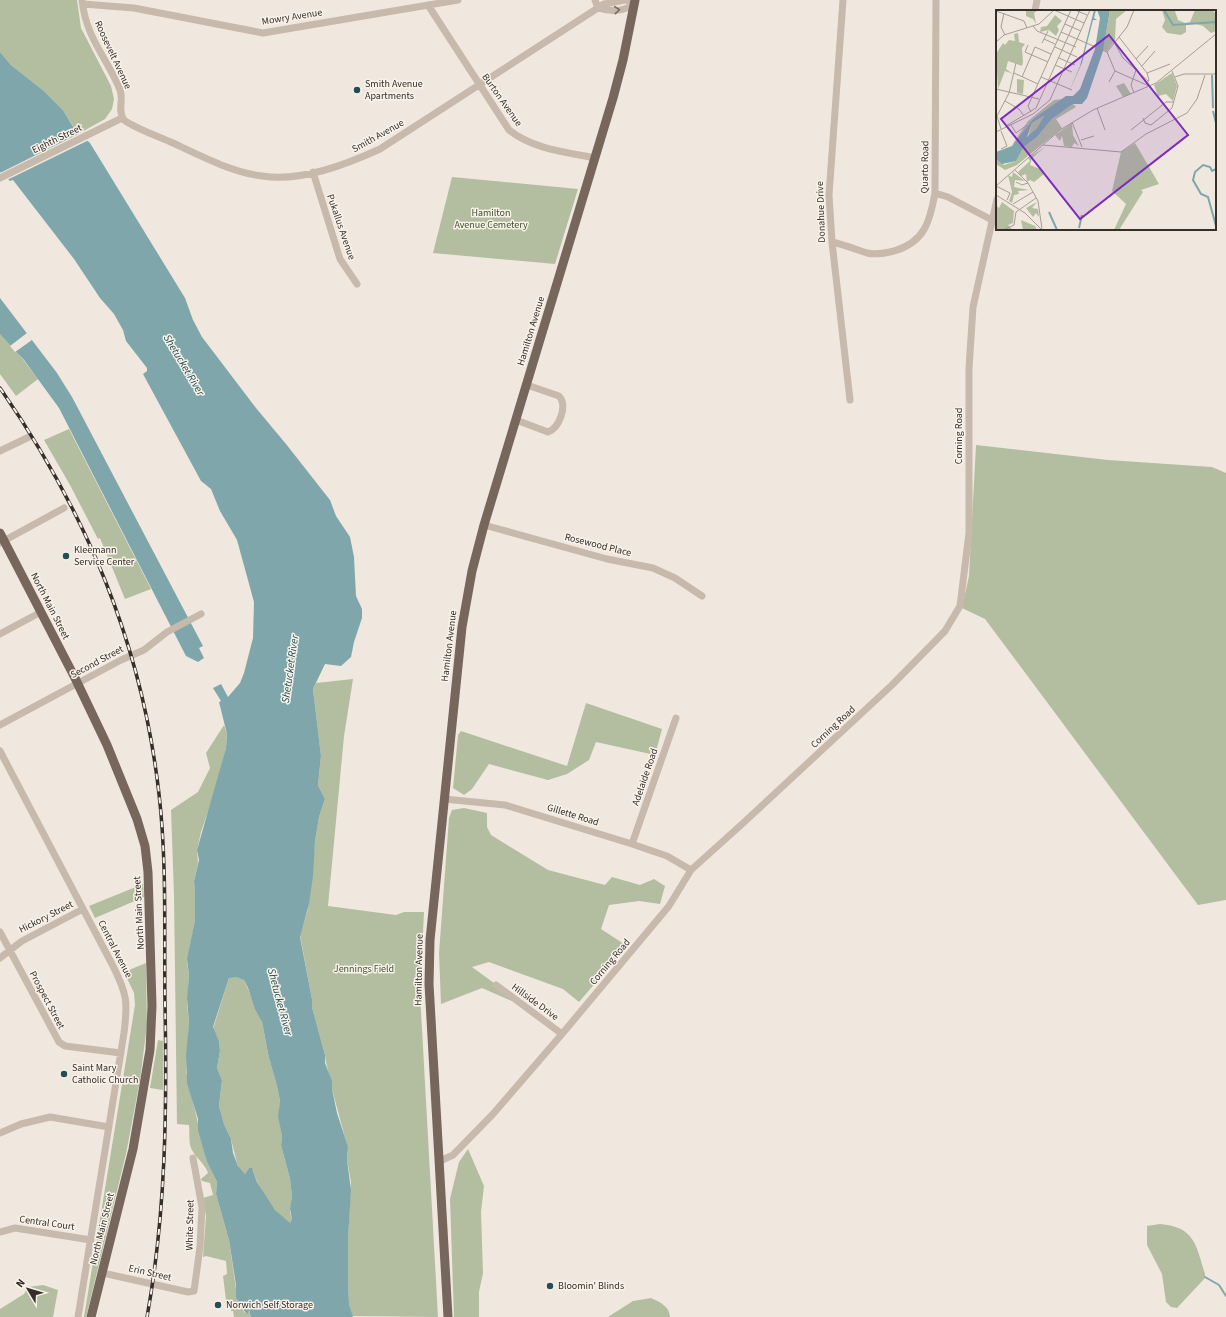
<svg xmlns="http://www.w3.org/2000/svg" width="1226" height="1317" font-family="'Source Sans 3',sans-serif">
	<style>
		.green { fill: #b2be9f }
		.water { fill: #7fa7ab; fill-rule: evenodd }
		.pier { fill: #f0e8de }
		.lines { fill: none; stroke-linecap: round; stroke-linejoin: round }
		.stream { stroke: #7fa7ab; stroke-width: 2 }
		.minor { stroke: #c7b9ab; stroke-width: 7 }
		.major { stroke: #76665c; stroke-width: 9 }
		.rail-casing { stroke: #362e29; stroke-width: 3.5 }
		.rail { stroke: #f8f2ea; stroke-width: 2; stroke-dasharray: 6; stroke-linecap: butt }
		.oneway { stroke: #776d64 }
		.poi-dot { fill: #234e53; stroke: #f8f2ea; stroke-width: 1.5 }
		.labels { text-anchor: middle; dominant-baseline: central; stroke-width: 3; stroke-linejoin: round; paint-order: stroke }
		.street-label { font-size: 10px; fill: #362e29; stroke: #f8f2ea }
		.poi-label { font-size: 10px; fill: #362e29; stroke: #f8f2ea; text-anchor: start }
		.park-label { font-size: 10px; fill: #43522f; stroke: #f8f2ea }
		.water-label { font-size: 11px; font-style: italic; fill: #234e53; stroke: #f8f2ea }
		.inset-river { fill: none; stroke: #7fa7ab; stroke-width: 2 }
		.inset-road { fill: none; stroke: #a69e96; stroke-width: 1 }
		.view { fill: #7b2cbf; fill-opacity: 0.15; stroke: #7b2cbf; stroke-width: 2 }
		.inset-edge { fill: none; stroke: #362e29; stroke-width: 2 }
	</style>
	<rect width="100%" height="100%" fill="#f0e8de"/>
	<path class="green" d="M0,0H77L81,28L111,86L114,99L112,109L105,119L80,133L76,131L63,110L44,91L11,65L0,52Z
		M452,177L578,189L555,264L433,253Z
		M0,334L11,344L38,379L16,396L0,374Z
		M69,429L151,589L125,599L100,538L98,539L70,485L44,440Z
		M976,445L1108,460L1212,467L1226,473V900L1198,905L985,619L962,608L969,576Z
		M353,679L344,736L328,906L396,915L404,912H424L420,993L438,1317L352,1316L349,1304L348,1280V1240L351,1182L347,1160L348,1149L332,1089C331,1077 326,1067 325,1055L312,1007V999L300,935L308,909L315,841L319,817L325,799L318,785L321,756L313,689L316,683Z
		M586,703L662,729L655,755L596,742L589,760L567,774L548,780L489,764L472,789L464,795L453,788L458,735L461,731L567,766Z
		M224,725L227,734L226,748L215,791L201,832L197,850L198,863L194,881L195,894V920L187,962L189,976L187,1003L189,1023L186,1072L207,1162L217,1182L216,1194L229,1240L238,1303L245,1313L249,1310L251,1317H234L233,1311H231L230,1301L226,1300L223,1276L227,1274L226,1261L206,1256L203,1257L206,1216L203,1198L213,1195L210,1183L202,1181L201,1179L208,1173C205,1164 197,1159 192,1150C188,1143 190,1134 189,1125L177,1124L174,895L171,810L198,792L210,768L206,753Z
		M464,808L487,813V827L491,835L548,870L605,885L612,877L640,885L654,879L665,886L660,904L639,901L609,905L601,929L627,946L579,1002L563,989L489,962L472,967L516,999L512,1001L482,988L441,1004L439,953L449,818L452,810Z
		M143,884L144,897L95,918L89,906Z
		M146,963L147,1025L140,1080L126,1154L86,1317H84L135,1005L134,993L124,972Z
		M234,976L244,980L262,1022L269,1058L277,1086L280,1101L279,1120L282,1136L281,1145L290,1179L292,1196L290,1212L292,1219L290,1223C275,1216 257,1185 253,1170L249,1168L245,1174L240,1170L237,1163L231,1139L224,1124L219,1106L222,1080L217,1068L220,1051L219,1041L213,1029L229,978Z
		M158,1040L163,1041V1090L150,1088Z
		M468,1149L484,1186L481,1212L483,1273L479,1292V1317H454L450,1199L459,1162Z
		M1160,1224C1195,1227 1196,1245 1205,1274V1278L1177,1308L1171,1307L1166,1302L1162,1274L1147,1245V1226Z
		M43,1285L58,1290L53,1317H0V1309L24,1294L28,1287Z
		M651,1298C659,1302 670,1306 670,1317H608L633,1301Z"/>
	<path class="water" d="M0,52L11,65L44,91L63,110L75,130L90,143L185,298L193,320L202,337L256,408L286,444L330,500L336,516L350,537L354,557L356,596L362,609V618L354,642L351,657L341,666L325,664L313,689L321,756L318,785L325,799L319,817L315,841L313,876L309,904L300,937L312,999V1007L325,1055V1063L332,1081V1089L337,1113L348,1147L347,1160L351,1190L348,1240V1280L349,1304L353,1317H251L249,1310L247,1314L241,1307L236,1297V1285L229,1240L216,1194L217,1182L207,1162L198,1130V1119L187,1083L186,1056L189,1023L187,998L189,976L187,959L195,920V894L194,881L199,860L197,850L226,748L227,734L219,702L221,701L213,688L221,684L228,697L240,683L244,673L253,638L254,602L237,540L220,511L211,489L201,481L143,374L147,371V368L126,341L123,330L114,314L100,298L74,259L13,180L10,181L0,172ZM236,977L244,980L248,988L255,1009L262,1022L269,1058L277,1086L280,1101L278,1117L282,1136L281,1145L290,1179L292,1196L290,1209L292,1219L290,1223L275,1210L257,1182L252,1168H249L245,1174L238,1166L233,1153L231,1139L224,1124L219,1106L222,1080L217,1068L220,1051L219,1041L213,1027L229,978Z
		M0,298L57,373L72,397L203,646L199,648L204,658L198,662L186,656L59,408L24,360L0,334Z"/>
	<path class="pier" d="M82,132L89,140L7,180L0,173Z
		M27,333L32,340L15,352L10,346Z"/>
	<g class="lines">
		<path class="stream" d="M1205,1277L1219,1285L1226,1296"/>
		<path class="minor" d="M82,0C86,39 107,57 120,90C124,100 117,110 124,120C134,128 160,137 173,143C201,156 231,172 262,176C301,182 345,165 380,149L604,4L625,0L635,3C625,12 610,12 598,8
			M595,0L598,8
			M843,0L829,195L832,242L850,400
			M83,4L134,8L263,33L458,0
			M428,5L509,130C533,149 565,152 595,158
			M1035,11L1037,0
			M313,172L340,259L357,284
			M0,178L122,118
			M935,193L948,197L992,220
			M832,242C845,245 855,249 867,253C876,255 886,253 894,251C925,242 930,221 935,193L936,0
			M516,420L548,432C559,428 568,406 559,396L527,385
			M0,451L29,437
			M484,525L607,559L653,568L675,578L702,596
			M0,543L64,508
			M0,634L41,612
			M0,725L121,660L144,650L167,632L201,614
			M0,751L113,966C127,994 128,1002 124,1033L78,1317
			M444,799L505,805L632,844L667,856L691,870
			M632,844L676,718
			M0,932L59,1042L65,1046L121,1053
			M0,958L22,941L83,909
			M496,985L562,1034
			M0,1133L21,1124L50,1117L109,1127
			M440,1161L453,1155L493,1114L562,1034L669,906L691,870L741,825L892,685L945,631L960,606L969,533V368L973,307L997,199
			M0,1232L15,1228L91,1240
			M103,1273L188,1292L194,1291L200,1247L202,1207L193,1158"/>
		<path class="major" d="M0,533L75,678L107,745L137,819L145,846L148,872L152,1006L150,1050L133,1149L91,1317
			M448,1317L429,984L430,940L462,627L472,571L484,525L613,98L623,60L635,0"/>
		<g class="rail-casing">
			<path id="rail" d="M0,388C86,512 142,644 159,794C167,863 164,934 165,1003C167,1108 166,1213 147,1317"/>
		</g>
		<use href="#rail" class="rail"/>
	</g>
	<defs><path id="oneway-chevron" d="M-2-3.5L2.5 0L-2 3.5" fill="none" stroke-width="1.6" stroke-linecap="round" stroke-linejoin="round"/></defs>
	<use class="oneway" href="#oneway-chevron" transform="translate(617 10) rotate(-5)"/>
	<g class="poi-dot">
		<circle cx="357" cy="90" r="4"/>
		<circle cx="66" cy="556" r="4"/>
		<circle cx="64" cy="1074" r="4"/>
		<circle cx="550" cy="1286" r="4"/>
		<circle cx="218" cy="1305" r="4"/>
	</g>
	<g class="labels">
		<g class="street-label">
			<text transform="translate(292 17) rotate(-9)">Mowry Avenue</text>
			<text transform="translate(113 55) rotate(65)">Roosevelt Avenue</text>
			<text transform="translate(502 100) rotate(55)">Burton Avenue</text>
			<text transform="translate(378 136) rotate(-29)">Smith Avenue</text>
			<text transform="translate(57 139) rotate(-26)">Eighth Street</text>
			<text transform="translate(925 167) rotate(-89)">Quarto Road</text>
			<text transform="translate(821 212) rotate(-92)">Donahue Drive</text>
			<text transform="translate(341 227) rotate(71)">Pukallus Avenue</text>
			<text transform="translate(531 331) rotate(-73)">Hamilton Avenue</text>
			<text transform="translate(959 436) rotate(-90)">Corning Road</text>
			<text transform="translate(598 545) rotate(14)">Rosewood Place</text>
			<text transform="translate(50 606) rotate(63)">North Main Street</text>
			<text transform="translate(449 646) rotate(-83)">Hamilton Avenue</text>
			<text transform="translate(97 662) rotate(-28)">Second Street</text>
			<text transform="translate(833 727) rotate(-43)">Corning Road</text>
			<text transform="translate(645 777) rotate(-71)">Adelaide Road</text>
			<text transform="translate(573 815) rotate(17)">Gillette Road</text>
			<text transform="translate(139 913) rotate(-93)">North Main Street</text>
			<text transform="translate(46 917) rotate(-27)">Hickory Street</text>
			<text transform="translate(115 949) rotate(63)">Central Avenue</text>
			<text transform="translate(610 962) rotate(-50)">Corning Road</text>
			<text transform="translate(419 970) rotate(-89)">Hamilton Avenue</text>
			<text transform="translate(47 1000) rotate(62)">Prospect Street</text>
			<text transform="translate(535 1002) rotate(36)">Hillside Drive</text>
			<text transform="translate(47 1223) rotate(8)">Central Court</text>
			<text transform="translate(190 1225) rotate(-89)">White Street</text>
			<text transform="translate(102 1229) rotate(-76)">North Main Street</text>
			<text transform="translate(150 1273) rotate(13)">Erin Street</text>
		</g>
		<g class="poi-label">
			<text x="365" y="84">Smith Avenue<tspan x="365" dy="12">Apartments</tspan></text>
			<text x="74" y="550">Kleemann<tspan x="74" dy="12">Service Center</tspan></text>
			<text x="72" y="1068">Saint Mary<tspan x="72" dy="12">Catholic Church</tspan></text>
			<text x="558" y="1286">Bloomin' Blinds</text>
			<text x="226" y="1305">Norwich Self Storage</text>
		</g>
		<g class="park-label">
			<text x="491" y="213">Hamilton<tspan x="491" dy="12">Avenue Cemetery</tspan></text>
			<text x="364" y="969">Jennings Field</text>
		</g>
		<g class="water-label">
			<text transform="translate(184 365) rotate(59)">Shetucket River</text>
			<text transform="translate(290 669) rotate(-82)">Shetucket River</text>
			<text transform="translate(280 1002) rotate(75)">Shetucket River</text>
		</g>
	</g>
	<g transform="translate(996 10)">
		<rect width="220" height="220" fill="#f0e8de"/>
		<path d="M30,0H42L38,3L40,14L37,9L30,6ZM131,0L120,9L119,30L111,41L107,40L114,1ZM166,0L179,1L182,10L189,13L194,12L199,0H216L220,4V21L215,23L207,16L197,13L190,15V22L185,25L171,23L166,17L169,10ZM59,5L66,11L61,16L63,20L60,26L53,20L44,22L45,17L51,16ZM22,23L23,32L29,34L26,38L27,52L26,56L12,51L10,59L17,64L9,61L2,79L0,44L7,33L9,35L13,30L19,31L18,24ZM176,63L181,76L177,91L170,84L162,86L158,75ZM21,69L28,70L27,84L21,83ZM128,73L135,84L127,87L120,76ZM68,89L37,109L19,133L6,141L16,135L32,111L58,90ZM77,94L80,97L60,109L66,118L21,155L9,160L0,154V149L8,155L20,151L28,137L41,127L56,109ZM48,106L42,117L32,127L36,113ZM76,113L77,125L83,136L78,133L76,137L68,136L66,126L64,131L59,125ZM139,133L163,174L145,180L147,182L123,220H118L130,194L116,181L125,142ZM49,137L36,148L34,155L47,160L48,164L38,172L34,170L31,172L30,164L25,166L22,162L34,151L32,148ZM17,162L29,171L19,170L18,177L33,180L22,181L23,184L18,185L16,193L13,191L16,182L12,165L16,167ZM6,192L18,201L17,213L12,215L17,220H0V195L3,198ZM41,192L36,198L42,199L43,207L40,203L37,207L30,198ZM25,210L39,216L41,220H27Z" fill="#b2be9f"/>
		<path d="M98,0H100L98,8L101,10H97L86,53L72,84L84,56ZM101,0H114L107,41L91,88L86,94H77L56,109L41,127L28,137L20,151L6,154L0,149V142L16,136L37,109L70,86H77L84,79L99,39L104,8ZM48,106L41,118L31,127L36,113Z" fill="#7fa7ab" fill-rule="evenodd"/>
		<path class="inset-river" d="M168,0L177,15L220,12M216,65L217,98M217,101L220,113M220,159L216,161L214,157L207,155L199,162L197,170L205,184L212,187L220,216M53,202L61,220M83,218L86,205"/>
		<path class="inset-road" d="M58,0L88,13M79,0L91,5M0,1L28,11L31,18M8,3L5,17L9,25M69,14L85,21M37,16L41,21L80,37M65,22L111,42M123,27L151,63L153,70L151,74M48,29L59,34M0,32L8,25L43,14L58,0M118,32L127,48L152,71M46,33L52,21M32,35L29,42L52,52M59,37L81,47M111,42L119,61L153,76M111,42L131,17L138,0M63,48L79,55M140,49L152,36M59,55L76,62M146,56L159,41M18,63L42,74M151,63L174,54M26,67L39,37L55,44M45,67L76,80M179,67L188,64H220M113,72L119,61M0,79L43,89M138,83L135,75L140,60M9,91L23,99L28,106M101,98L109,120M35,102L32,96L75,0M147,108L149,113L155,115L176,98L182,76L176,61M76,112L86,137M15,115L20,123L31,115M10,116L40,98L84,0M5,119L1,106L13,83L20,53M135,120L170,92H178M5,121L11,136L5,139M0,122L37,104L54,90L94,0M85,130L98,126M47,135L125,142L150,124L191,103L201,89L209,65M19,160L32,173L42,191L46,219M20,172L26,175L32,173M0,176L14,183L11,190M0,176L64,120L97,100L160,73L220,24M0,185L29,203L46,220M17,194L37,182M7,220L18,215L20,202L40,188"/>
		<path class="view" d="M113,25L192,125L84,209L5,109Z"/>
		<rect width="220" height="220" class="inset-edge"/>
	</g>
	<g transform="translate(28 1289) rotate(308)" stroke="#f8f2ea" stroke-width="3" paint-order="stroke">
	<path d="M0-3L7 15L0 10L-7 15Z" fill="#362e29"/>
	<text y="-6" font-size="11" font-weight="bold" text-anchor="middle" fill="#362e29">N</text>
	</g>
</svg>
